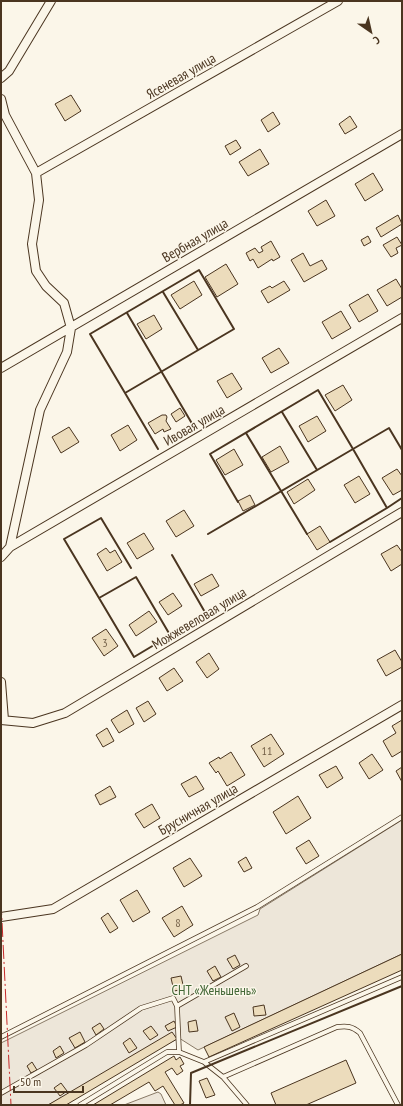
<svg xmlns="http://www.w3.org/2000/svg" width="403" height="1106" font-family="'PT Sans Narrow',sans-serif">
	<style>
		.green { fill: #ede6d9; stroke: #887966 }
		.building { fill: #ecdcbc; stroke: #4a3520 }
		.lines { fill: none; stroke-linecap: round; stroke-linejoin: round }
		.lane-casing { stroke: #4a3520; stroke-width: 5.5 }
		.street-casing { stroke: #4a3520; stroke-width: 10 }
		.lane { stroke: #fbf6e9; stroke-width: 4 }
		.street { stroke: #fbf6e9; stroke-width: 8 }
		.wall { stroke: #4a3520; stroke-width: 2 }
		.power { stroke: #c62828; stroke-width: 1; stroke-dasharray: 14 3 2 3; stroke-linecap: butt }
		.labels { text-anchor: middle; dominant-baseline: central; stroke-width: 3; stroke-linejoin: round; paint-order: stroke }
		.number-label { font-size: 12px; fill: #725f47 }
		.street-label { font-size: 14px; fill: #4a3520; stroke: #fbf6e9 }
		.park-label { font-size: 14px; fill: #436837; stroke: #fbf6e9 }
	</style>
	<rect width="100%" height="100%" fill="#fbf6e9"/>
	<path class="green" d="M402,820V954L198,1050L179,1038L48,1105H1V1043L258,915L260,909Z
		M158,1092L161,1094L166,1105H124Z"/>
	<path class="building" d="M71,95L81,111L65,121L55,104Z
		M273,112L280,124L268,132L261,120Z
		M350,116L357,127L345,134L339,124Z
		M236,140L241,148L230,155L225,146Z
		M260,149L269,164L248,176L239,162Z
		M373,173L383,190L365,201L355,184Z
		M326,200L335,216L317,226L308,211Z
		M398,215L402,224L381,237L376,228Z
		M368,236L371,242L364,246L361,240Z
		M397,237L402,245L396,248L398,253L391,257L383,245Z
		M271,241L280,257L273,261L272,259L258,268L253,259L250,261L246,253L255,248L259,253L263,251L261,247Z
		M303,253L310,266L322,260L327,269L304,282L291,260Z
		M226,264L238,284L217,297L205,277Z
		M396,279L402,289V297L387,306L377,290Z
		M194,281L202,295L180,309L171,295Z
		M284,281L290,290L268,303L261,291L270,286L272,288Z
		M368,294L378,311L359,322L349,305Z
		M341,311L351,328L332,339L322,322Z
		M154,315L162,329L146,339L137,324Z
		M279,348L289,363L271,373L262,358Z
		M232,373L242,389L227,398L217,381Z
		M343,385L352,400L335,411L325,395Z
		M180,408L185,416L176,422L171,414Z
		M162,415H166L167,417L166,421L171,429L164,432L163,429L155,434L148,423Z
		M317,416L326,431L308,442L299,426Z
		M128,425L137,440L120,451L111,435Z
		M69,427L79,442L61,453L52,437Z
		M280,446L289,462L271,472L262,457Z
		M234,449L243,465L225,475L216,460Z
		M397,469L402,476V490L393,495L382,478Z
		M359,476L370,494L355,503L344,485Z
		M308,479L315,490L294,504L287,492Z
		M250,495L255,505L243,511L238,501Z
		M184,510L194,526L176,537L166,521Z
		M320,526L330,542L317,550L307,534Z
		M144,533L154,549L137,559L127,543Z
		M397,545L402,552V564L391,571L381,554Z
		M106,548L110,553L115,550L122,562L107,571L97,554Z
		M212,574L219,586L201,596L194,584Z
		M173,593L182,606L168,615L159,602Z
		M149,611L157,622L136,636L129,625Z
		M106,629L118,646L104,656L92,638Z
		M395,650L402,662V667L386,676L377,660Z
		M209,653L219,669L207,678L196,662Z
		M174,668L183,681L167,691L159,678Z
		M148,701L156,714L144,722L136,708Z
		M127,710L134,724L119,733L111,720Z
		M402,720V751L392,757L383,741L396,733L392,726Z
		M107,728L114,741L103,747L96,735Z
		M271,734L284,754L264,767L251,746Z
		M231,752L245,775L227,786L218,771L216,773L209,763L219,757L220,759Z
		M372,754L383,770L369,779L359,763Z
		M336,766L343,778L327,788L319,775Z
		M402,767V782L396,771Z
		M196,776L204,789L189,797L181,784Z
		M110,786L116,797L100,805L95,795Z
		M298,796L311,818L286,834L273,812Z
		M152,804L160,818L144,828L135,814Z
		M309,840L319,856L306,864L296,848Z
		M246,857L252,868L244,872L238,862Z
		M190,858L202,876L184,887L173,868Z
		M137,890L150,912L133,922L120,900Z
		M182,906L193,925L174,937L162,918Z
		M108,913L118,928L110,933L101,918Z
		M402,954V970L209,1057L204,1047Z
		M235,955L240,965L233,969L227,959Z
		M215,966L221,977L213,981L207,971Z
		M181,976L184,989L174,991L171,978Z
		M264,1005L266,1015L254,1016L253,1007Z
		M234,1013L240,1027L232,1031L225,1017Z
		M196,1020L198,1031L189,1032L188,1022Z
		M174,1021L177,1027L168,1031L165,1026Z
		M100,1023L104,1029L96,1035L92,1028Z
		M151,1026L158,1035L150,1040L143,1031Z
		M80,1032L85,1042L75,1048L69,1038Z
		M172,1032L177,1039L66,1105H48Z
		M130,1038L137,1048L129,1053L123,1043Z
		M60,1046L64,1053L56,1058L53,1051Z
		M174,1056L176,1060L180,1057L184,1064L180,1066L183,1071L177,1075L172,1068L165,1072L184,1103L180,1105H175L163,1086L155,1091L149,1082L110,1105H93Z
		M346,1060L356,1083L306,1105H276L271,1093Z
		M32,1062L37,1070L31,1073L27,1066Z
		M207,1078L215,1095L206,1098L199,1081Z
		M61,1083L67,1091L60,1096L54,1088Z"/>
	<g class="lines">
		<g class="lane-casing">
			<path id="lane" d="M177,1006L246,966
				M1,1037L257,907L402,817
				M204,1062L223,1077L247,1105
				M223,1077L337,1027C347,1026 352,1026 360,1033L398,1105
				M1,1093L86,1045L141,1008L173,998L177,1006L179,1052
				M80,1105L167,1052H179L204,1062L402,977"/>
		</g>
		<g class="street-casing">
			<path id="street" d="M1,78L9,71L51,1
				M1,99L5,115L36,173L39,200L32,244L36,271L46,286L64,303L71,328L67,352L40,410L10,547
				M36,173L338,1
				M1,368L402,134
				M1,557L10,547L402,318
				M1,682L4,720
				M1,720L33,723L65,713L402,512
				M1,917L53,909L402,705"/>
		</g>
		<use href="#lane" class="lane"/>
		<use href="#street" class="street"/>
		<path class="wall" d="M199,270L234,329L125,393L90,334Z
			M163,292L198,350
			M127,313L194,427
			M125,393L158,449
			M282,412L317,470
			M246,433L307,534
			M238,502L210,454L318,390L353,449L389,428L402,450
			M387,508L402,498
			M208,534L353,449L387,508L330,542
			M131,568L101,518L64,539L134,657L206,614L172,555
			M99,598L136,577L170,635
			M190,1105L191,1073L402,986"/>
		<path class="power" d="M1,901L11,1105"/>
	</g>
	<g class="labels">
		<g class="number-label">
			<text x="105" y="642">3</text>
			<text x="267" y="750">11</text>
			<text x="178" y="922">8</text>
		</g>
		<g class="street-label">
			<text transform="translate(181 76) rotate(-30)">Ясеневая улица</text>
			<text transform="translate(195 240) rotate(-30)">Вербная улица</text>
			<text transform="translate(194 425) rotate(-30)">Ивовая улица</text>
			<text transform="translate(199 618) rotate(-31)">Можжевеловая улица</text>
			<text transform="translate(198 809) rotate(-30)">Брусничная улица</text>
		</g>
		<g class="park-label">
			<text x="214" y="990">СНТ «Женьшень»</text>
		</g>
	</g>
	<rect width="403" height="1106" fill="none" stroke="#4a3520" stroke-width="4"/>
	<g transform="translate(371 32) rotate(146)" stroke="#fbf6e9" stroke-width="3" paint-order="stroke">
	<path d="M0-3L7 15L0 10L-7 15Z" fill="#4a3520"/>
	<text y="-6" font-size="11" font-weight="bold" text-anchor="middle" fill="#4a3520">С</text>
	</g>
	<path d="M14 1086v6h69v-6" fill="none" stroke="#4a3520" stroke-width="2"/>
	<text x="20" y="1086" font-size="12" fill="#4a3520" stroke="#fbf6e9" stroke-width="3" paint-order="stroke">50 m</text>
</svg>
